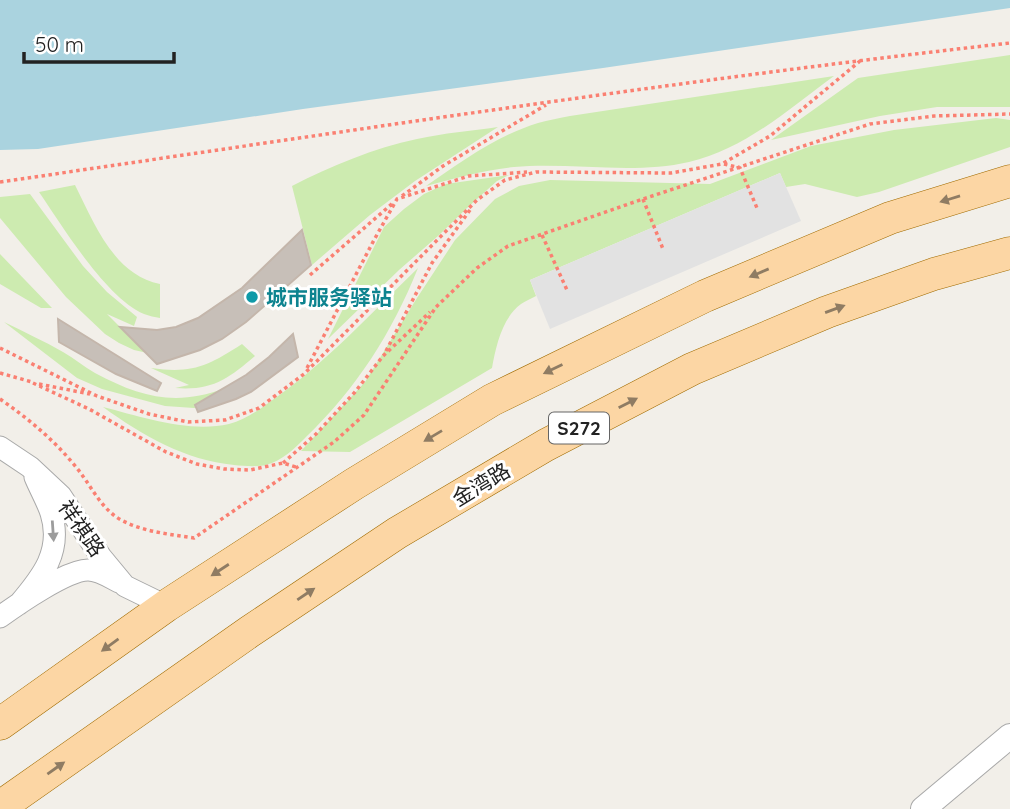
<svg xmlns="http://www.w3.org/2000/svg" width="1010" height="809" font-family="Quicksand,'Noto Sans SC',sans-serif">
  <rect width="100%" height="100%" fill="#f2efe9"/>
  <!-- grass -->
  <path fill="#cdebb0" d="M1010,55V107H937L880,116L771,140L858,78Z
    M834,76C789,109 745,149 689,162C633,175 571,162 514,167C484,170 455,178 426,186C461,162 496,136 538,123C548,120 560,118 570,116Z
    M996,118L1010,120V147L879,192L857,197L805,184L786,187L780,173L530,280L536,296C531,299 525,301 521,304C502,318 496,346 492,368L350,452L301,451L365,382L417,298L455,240L495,199L519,186L550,180L710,184L811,146L894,130Z
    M498,127L415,181L370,215L312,265L292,186C331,166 374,148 417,139C444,133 471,131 498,127Z
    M509,175L497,181L467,208L438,236L399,270L328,339L384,227L404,209L424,194L446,184Z
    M75,185C94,223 114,275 160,284V318C155,317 149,316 144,314C106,298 63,227 39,192Z
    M30,194L83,266L107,292L137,317L134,326L107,314L133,340L161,356L134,350L119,343L105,334L66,297L0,218V197Z
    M0,254L52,308H41L0,284Z
    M418,268C392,333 356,389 306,437C295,448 282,461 266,465C257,467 244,466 234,465C185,460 143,436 103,407C142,417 189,433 229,424C245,420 259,410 271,401C325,364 370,314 418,268Z
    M4,322C24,332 44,341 63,352C74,358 84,367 95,373C140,397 176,407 225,388L205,407L194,408L165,406L102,389L77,378Z
    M242,344L255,356C228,379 212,391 175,388L189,385L151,368C192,374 208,366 242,344Z"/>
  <!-- parking -->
  <path fill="#e2e2e2" d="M780,173L801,221L550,329L530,280Z"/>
  <!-- water -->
  <path fill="#aad3df" d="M0,0H1010V8L603,68L303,109L38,149L0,150Z"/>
  <!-- building -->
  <path fill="#c7bfb8" stroke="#c4b6ab" stroke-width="2" d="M302,230L311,265L246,322L222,339L200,350L157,364L120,327L157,330L176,327L198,318L242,288Z
    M58,319L161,383L157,391L116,374L59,342Z
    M293,334L298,357L251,392L236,399L198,412L195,405L246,375L269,357Z"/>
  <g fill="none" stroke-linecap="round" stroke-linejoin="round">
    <defs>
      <path id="minor" d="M0,447L30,467L61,496L101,557L125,586L166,606
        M19,604C42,577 63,551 51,513C47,501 40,489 35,477
        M0,617C18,604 67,570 88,570C99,570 109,577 119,582"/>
      <path id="tertiary" d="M923,809L1010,736"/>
      <path id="primary" d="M0,724L166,606L354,484L492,400L705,296L890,218L1010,181
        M0,807L249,632L397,533L546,445L692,369L827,312L934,274L1010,253"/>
    </defs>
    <!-- minor casing -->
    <use href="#minor" stroke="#a9a9a9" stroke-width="23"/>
    <!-- tertiary casing -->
    <use href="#tertiary" stroke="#a9a9a9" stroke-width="26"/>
    <!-- primary casing -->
    <use href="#primary" stroke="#a06b00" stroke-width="33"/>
    <!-- path -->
    <path stroke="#fa8072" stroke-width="3.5" stroke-dasharray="3.5 3.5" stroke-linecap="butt" d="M724,164L740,168L757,208
      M0,182C336,133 672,81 1010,43
      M402,196L443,166L546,105
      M643,199L663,249
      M542,235L567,290
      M310,275L393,203
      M0,348L97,396L149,414L188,422L225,420L259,408L304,374L477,200L505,180L536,172L671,173L722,164L770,136L860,61
      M386,351L432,263L470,210
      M307,368L374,240L397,199L469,176L527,172
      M0,373L32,382
      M33,383L89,409L166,452L197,464L224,469L250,470L283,463L296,467
      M39,384L90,394
      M0,399C29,419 54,440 76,467C91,485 100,508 121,520C144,532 169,534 194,538L334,442L364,415L436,307L477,268L508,246L643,199L870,124L934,116L1010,114
      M283,463L316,434L355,392L383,356L430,312"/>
    <!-- minor -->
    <use href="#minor" stroke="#fff" stroke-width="21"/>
    <!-- tertiary -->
    <use href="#tertiary" stroke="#fff" stroke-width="24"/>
    <!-- primary -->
    <use href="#primary" stroke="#fcd6a4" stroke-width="32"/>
  </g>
  <!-- one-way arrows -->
  <defs><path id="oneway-solid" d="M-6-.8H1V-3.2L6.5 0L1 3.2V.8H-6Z" transform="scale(1.75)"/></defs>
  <g fill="#8f7c63">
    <use href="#oneway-solid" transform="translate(950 199) rotate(163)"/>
    <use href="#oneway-solid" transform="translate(759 273) rotate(157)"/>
    <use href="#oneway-solid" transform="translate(835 309) rotate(-20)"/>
    <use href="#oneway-solid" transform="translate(553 369) rotate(154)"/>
    <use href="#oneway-solid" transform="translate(628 403) rotate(-27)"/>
    <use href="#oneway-solid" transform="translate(433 436) rotate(149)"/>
    <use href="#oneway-solid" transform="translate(220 570) rotate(147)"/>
    <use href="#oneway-solid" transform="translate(306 594) rotate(-34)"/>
    <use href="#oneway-solid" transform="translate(110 645) rotate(144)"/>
    <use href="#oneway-solid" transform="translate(56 768) rotate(-35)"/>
  </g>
  <use fill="#9c9c9c" href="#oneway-solid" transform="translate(53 531) rotate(86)"/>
  <!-- markers -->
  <circle fill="#0f9aa8" stroke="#fff" stroke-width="2.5" cx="252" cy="297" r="7"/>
  <g text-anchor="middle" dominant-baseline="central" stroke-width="6" stroke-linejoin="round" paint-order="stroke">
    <!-- shield labels -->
    <rect fill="#fff" stroke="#646464" stroke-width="2" x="549" y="412.5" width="60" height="31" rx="5"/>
    <g font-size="19" font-weight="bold" fill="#222">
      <text x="579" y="428">S272</text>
    </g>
    <!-- culture labels -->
    <g font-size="21" font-weight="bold" fill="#0d838f" stroke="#fff" text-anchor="start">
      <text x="266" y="297">城市服务驿站</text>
    </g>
    <!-- street labels -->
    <g font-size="21" fill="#222" stroke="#fff">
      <text transform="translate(481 484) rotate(-31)">金湾路</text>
      <text transform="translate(82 528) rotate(55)">祥祺路</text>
    </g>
  </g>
  <!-- scale -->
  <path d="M24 52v10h150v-10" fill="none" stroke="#222222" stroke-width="3.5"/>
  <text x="35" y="52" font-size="21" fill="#222222" stroke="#ffffff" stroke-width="5" paint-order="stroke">50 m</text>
</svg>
